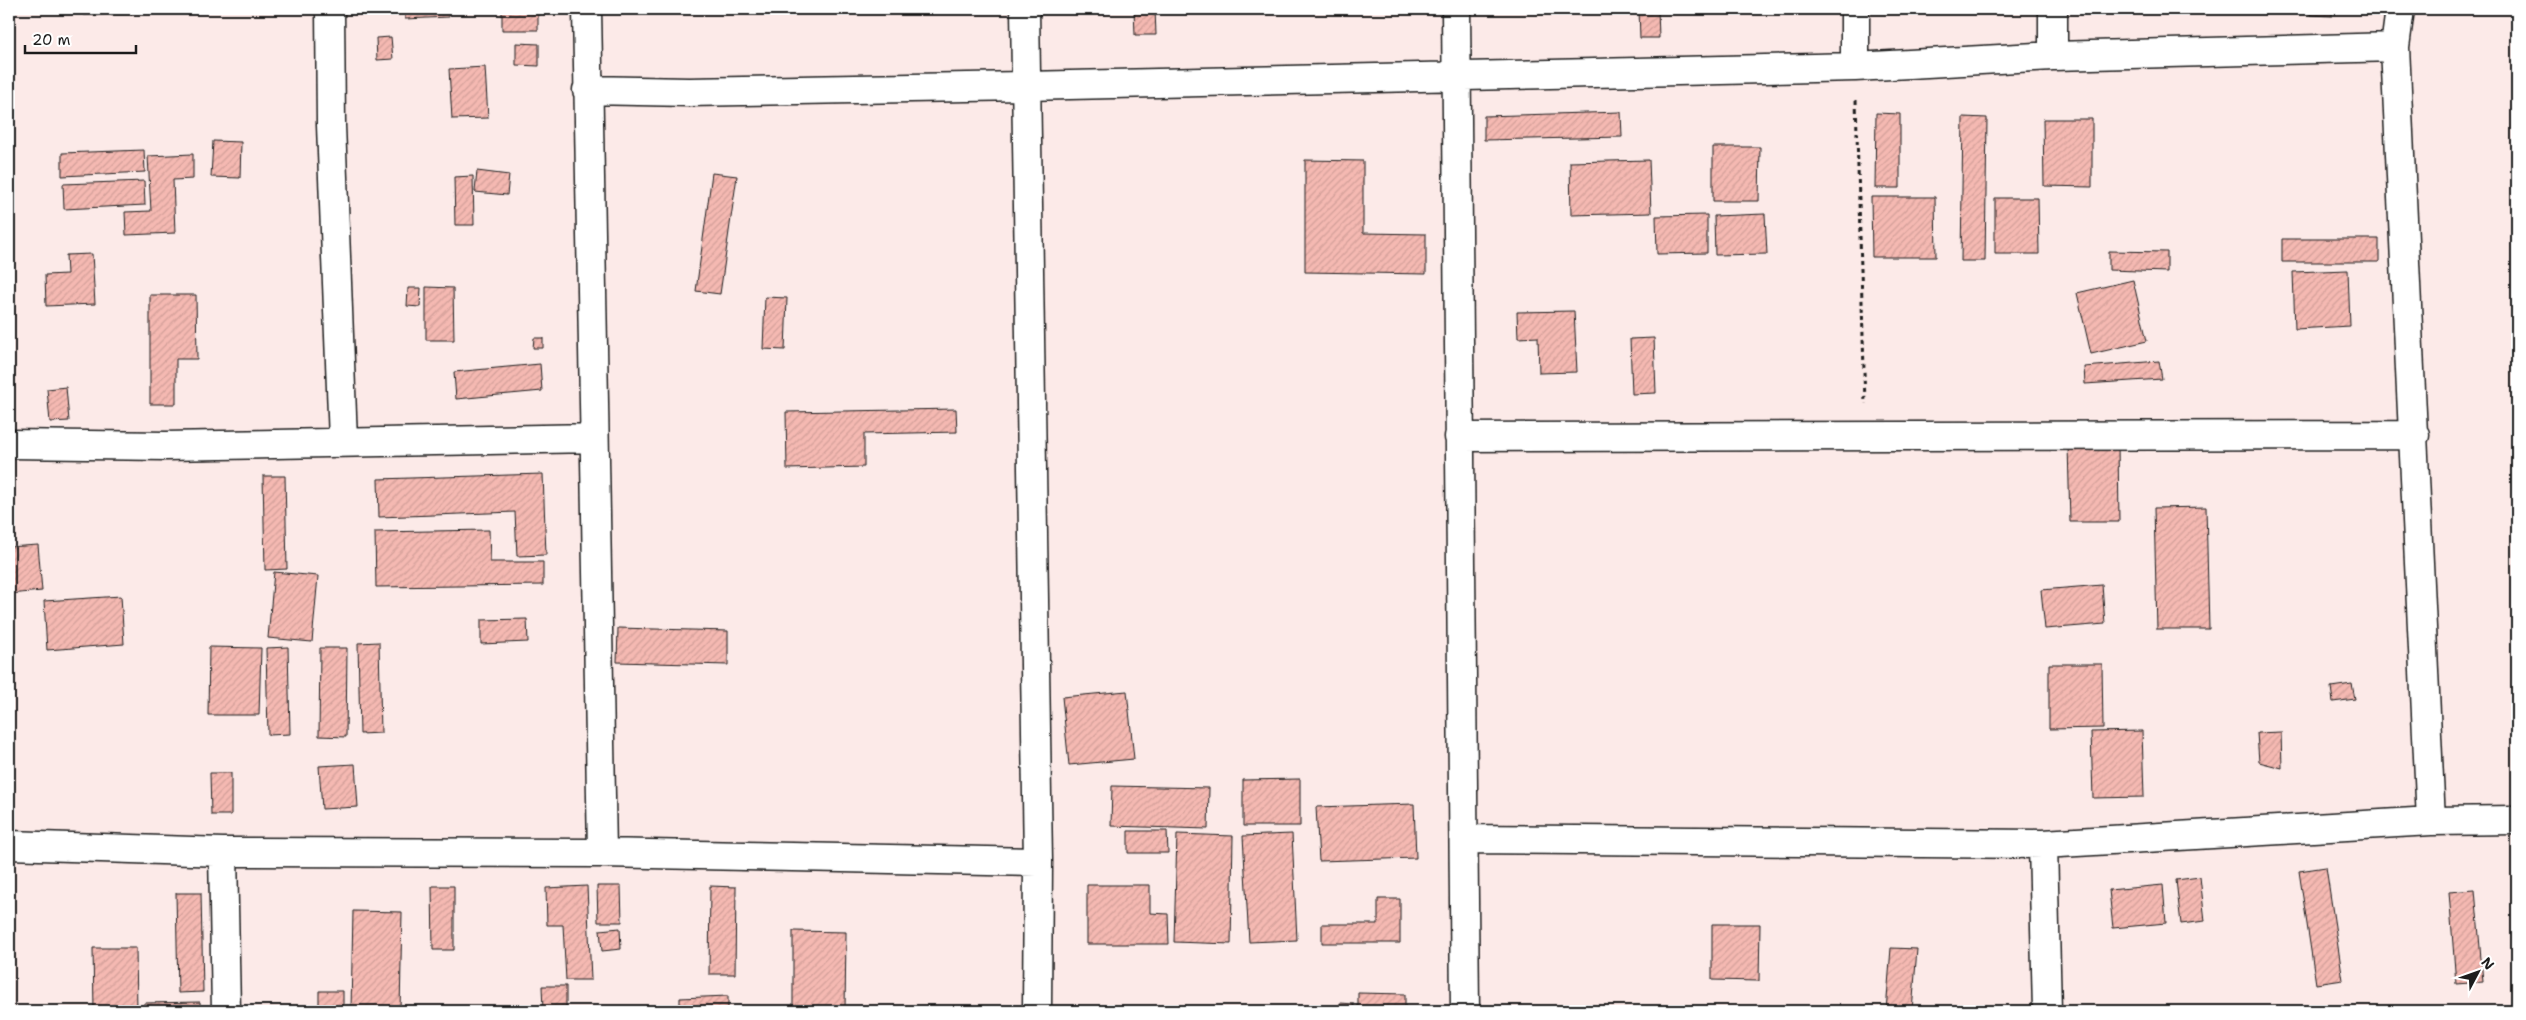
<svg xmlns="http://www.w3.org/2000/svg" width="2526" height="1020" font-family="'Shantell Sans',sans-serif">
  <defs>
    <pattern id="building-hatch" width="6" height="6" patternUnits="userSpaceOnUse" patternTransform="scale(1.25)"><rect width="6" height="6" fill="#f5b9b2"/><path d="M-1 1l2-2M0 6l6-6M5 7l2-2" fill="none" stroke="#d19e98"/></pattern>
  </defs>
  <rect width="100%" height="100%" fill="#fceae8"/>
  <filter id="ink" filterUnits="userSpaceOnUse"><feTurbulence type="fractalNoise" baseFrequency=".02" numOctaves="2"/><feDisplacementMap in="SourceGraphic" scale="10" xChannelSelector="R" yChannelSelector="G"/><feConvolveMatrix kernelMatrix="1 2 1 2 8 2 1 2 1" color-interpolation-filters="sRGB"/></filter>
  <g filter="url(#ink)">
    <!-- building -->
    <path fill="url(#building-hatch)" stroke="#1c1c1c" d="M84,9H132V14L84,15Z
      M405,9H449V17L405,19Z
      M1134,9H1155L1156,35H1135Z
      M1639,9H1658L1659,38H1640Z
      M2310,9H2332V16L2310,15Z
      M502,11H538V30H502Z
      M391,37L393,59L377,60L376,38Z
      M516,43L539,44V66L516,65Z
      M485,67L488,118L452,119L449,69Z
      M1621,112L1622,137L1484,140V116Z
      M1876,113L1900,114V188H1875Z
      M1963,117L1987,118L1985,261H1961Z
      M2043,119H2092V187L2044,186Z
      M213,141L241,142L240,178L211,177Z
      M1713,147H1760L1759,201H1713Z
      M144,150L145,172L62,176V153Z
      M193,154V179L173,180L175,233L126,235L125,212L151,211L148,156Z
      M1305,160L1363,161V233L1426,234V274L1305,272Z
      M1649,160L1651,213L1571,215L1570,162Z
      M477,171L509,175L507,195L475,192Z
      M712,173L737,176L720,294L696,291Z
      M473,176L474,225H455L454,177Z
      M144,181L145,205L64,209L63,184Z
      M1871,197H1935L1936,257H1872Z
      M1995,198H2038L2039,254H1995Z
      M1765,214L1767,254L1715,255L1714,216Z
      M1707,215V253L1657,254L1656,216Z
      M2282,239H2379V262H2282Z
      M2109,251L2167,252V272L2109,270Z
      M92,254L95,304L46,306L45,275L67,274L66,255Z
      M2348,270L2350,326L2295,329L2293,272Z
      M2133,280L2147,341L2091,354L2077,293Z
      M426,287L453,288L454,340H426Z
      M408,288H421L420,307L407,306Z
      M150,295H196L197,359H176V404H150Z
      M765,297L787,298L785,350L763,349Z
      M1574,311L1577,372L1539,373L1538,337L1518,338L1517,312Z
      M534,338H543V348H533Z
      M1654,338L1656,393L1632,394L1630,339Z
      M2159,361L2162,379L2085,384L2084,367Z
      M540,364L542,391L456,399L454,372Z
      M66,387L69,421L50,422L47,389Z
      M956,409L957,432L864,434V467L787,469L786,412Z
      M2118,443L2119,522H2070L2068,445Z
      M543,474L546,555L517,556L515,512L379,517L378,479Z
      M263,476H285L287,569L265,570Z
      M2206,507L2209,629H2157L2154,508Z
      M489,530L490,562H543V585L376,587L375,532Z
      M38,545L42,591L9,594V547Z
      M274,572L318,576L312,642L268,638Z
      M2102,585L2105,624L2045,629L2041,590Z
      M121,596L124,644L47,650L44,601Z
      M527,619L528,642L481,644V620Z
      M618,628L728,631V665L617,662Z
      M379,642L381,733L360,734L358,643Z
      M209,647L261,648L259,715H208Z
      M288,647L290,734L268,735L266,648Z
      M320,648H347L346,737L319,736Z
      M2049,664H2102L2103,728L2049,729Z
      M2352,684L2355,699L2333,702L2331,687Z
      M1127,691L1134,759L1069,765L1062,697Z
      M2142,731L2144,797L2093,798L2091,732Z
      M2281,732L2282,768L2259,762L2257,733Z
      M355,764L358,807L322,809L319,766Z
      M210,773H231V815H211Z
      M1300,779V826H1243V780Z
      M1112,786L1209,788L1208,829L1111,826Z
      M1414,804L1416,858L1319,861L1316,807Z
      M1128,831H1167L1168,853H1128Z
      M1177,834L1233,836L1231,944L1174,942Z
      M1292,834L1297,940L1249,942L1243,836Z
      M2326,867L2343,980L2316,984L2299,871Z
      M2200,877L2205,921L2181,924L2176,880Z
      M1087,885H1150V913L1168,914L1169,944H1087Z
      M2163,885L2166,923L2113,928L2109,890Z
      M432,886H454V950H433Z
      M587,886L591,980H566L563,925H547L546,888Z
      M597,886H621L622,922H598Z
      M710,886L736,887L735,974H709Z
      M2475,890L2483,982L2456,984L2449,892Z
      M176,893H201L203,992L178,993Z
      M1378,899H1400V943H1322V924H1378Z
      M353,911L402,912L400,1011L351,1010Z
      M1712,924H1760L1759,981L1712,980Z
      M620,928L621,949L602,951L600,930Z
      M793,931L846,932L845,1011H793Z
      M93,948H136L137,1011H94Z
      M1891,948L1917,949L1912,1011H1886Z
      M542,986H566V1011H543Z
      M319,991H343V1011H319Z
      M1358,993L1405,994V1011H1358Z
      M728,996V1011H680V998Z
      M200,1002V1011H144V1003Z
      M1340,1003L1354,1004L1353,1011L1340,1010Z"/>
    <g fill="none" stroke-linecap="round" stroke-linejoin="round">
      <defs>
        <path id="minor" d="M330,9L331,125L343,441
          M587,9L602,853
          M1025,9L1038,862L1037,1011
          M1456,9L1465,1011
          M1855,9V67
          M2053,9V56
          M2400,9L2395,47L2431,821
          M587,90L689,92L1026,86L1855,67L2053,56L2395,47
          M1459,437L2415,435
          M9,444L166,446L594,438
          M1464,839L2043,844L2431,821L2517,820
          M2043,844L2047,1011
          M9,845L223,852L602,853L1038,862
          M223,852L226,1011"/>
      </defs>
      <!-- minor casing -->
      <use href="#minor" stroke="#1c1c1c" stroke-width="31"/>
      <!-- path -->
      <path stroke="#1c1c1c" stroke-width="3" stroke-dasharray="4 4" stroke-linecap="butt" d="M1856,100L1865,404"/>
      <!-- minor -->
      <use href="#minor" stroke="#fff" stroke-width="28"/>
    </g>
  </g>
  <!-- margin -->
  <rect width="2526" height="1020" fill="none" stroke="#fff" stroke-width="30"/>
  <rect x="15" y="15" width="2496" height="990" fill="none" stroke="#1c1c1c" stroke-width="2" filter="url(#ink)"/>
  <!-- north arrow -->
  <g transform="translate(2478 972) rotate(49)" stroke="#ffffff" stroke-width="4" paint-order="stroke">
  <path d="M0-4L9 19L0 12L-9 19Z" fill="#1c1c1c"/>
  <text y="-8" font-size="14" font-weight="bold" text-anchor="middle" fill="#1c1c1c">N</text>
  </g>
  <!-- scale -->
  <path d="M25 45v8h111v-8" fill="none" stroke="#1c1c1c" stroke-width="2.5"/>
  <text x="32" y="45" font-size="15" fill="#1c1c1c" stroke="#ffffff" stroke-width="4" paint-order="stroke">20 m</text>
</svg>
